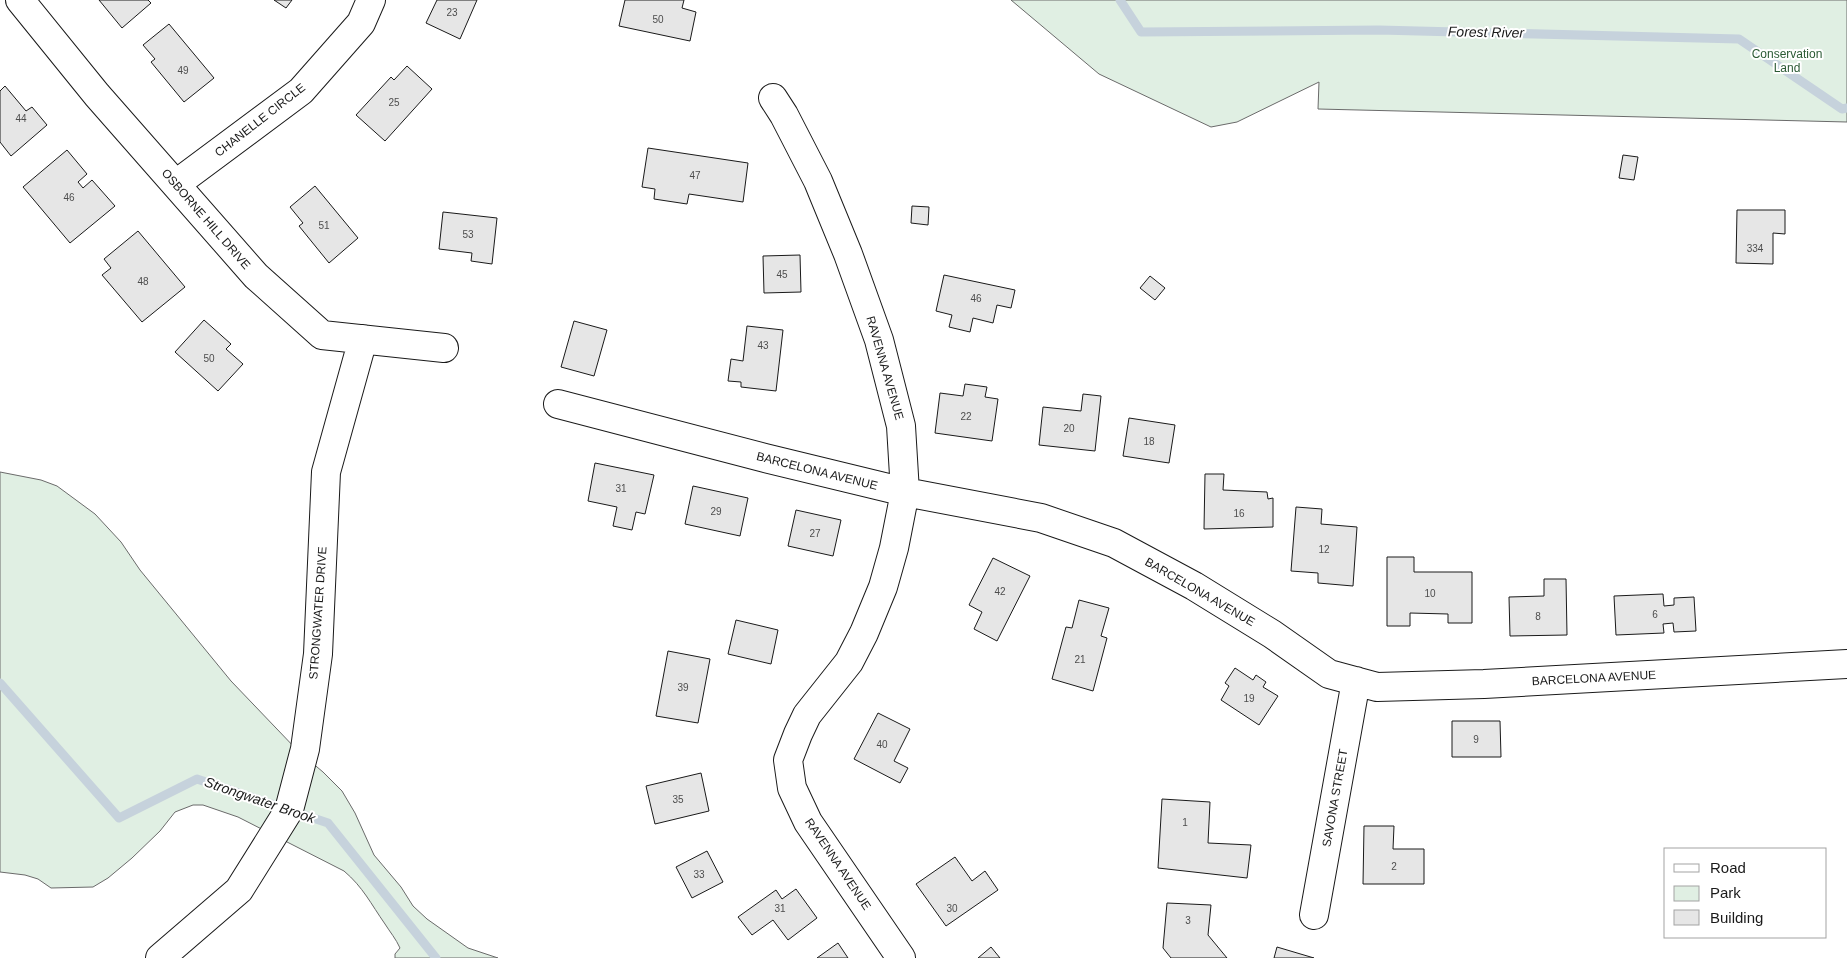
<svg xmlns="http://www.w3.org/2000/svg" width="1847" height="958" font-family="Helvetica,sans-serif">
  <rect width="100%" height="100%" fill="#fff"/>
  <!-- green -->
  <path fill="#e0efe3" stroke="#6a6a6a" d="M1011,0H1847V122L1318,109L1319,82L1237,122L1211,127L1099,74Z
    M0,472L41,480L57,486L95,514L121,542L140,570L231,681L298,751L323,772L342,791L355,813L374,855L401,887L413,906L427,919L468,948L498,958H395V954L400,948C396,939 390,932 385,924C371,904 363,887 344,871L238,817L203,805H193L175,812L160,831L132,858L108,878L93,887L51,888L38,879L25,875L0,872Z"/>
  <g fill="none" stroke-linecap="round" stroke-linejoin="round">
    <!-- stream -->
    <path stroke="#c6d2dc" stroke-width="9" d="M1120,0L1141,32L1379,30L1739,39L1842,109L1847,108
      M0,683L119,818L197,779L328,823L436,958"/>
  </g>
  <!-- building -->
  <path fill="#e6e6e6" stroke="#1a1a1a" d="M99,0H148L151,3L122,28Z
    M274,0H292L286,8Z
    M437,0H477L460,39L426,23Z
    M625,0H684L682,8L696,12L690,41L619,26Z
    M169,24L214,78L184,102L151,62L155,59L143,45Z
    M407,66L432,89L385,141L356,115L391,77L394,80Z
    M5,86L26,111L32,107L47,125L11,156L0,142V91Z
    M648,148L748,163L743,202L689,194L687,204L654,199L655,189L642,187Z
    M67,150L87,174L78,182L83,188L92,180L115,206L70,243L23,187Z
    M1623,155L1638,157L1634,180L1619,178Z
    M315,186L358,238L329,263L299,226L303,223L290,207Z
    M912,206L929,207L928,225L911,223Z
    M1737,210H1785V234L1773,233V264L1736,263Z
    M443,212L497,218L492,264L471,261L472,253L439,249Z
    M138,231L185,287L142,322L102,275L111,268L104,259Z
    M800,255L801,292L764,293L763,256Z
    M944,275L1015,290L1011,308L997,305L993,323L973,318L970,332L949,327L952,315L936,311Z
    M1150,276L1165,288L1155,300L1140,288Z
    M204,320L231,344L226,349L243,364L218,391L175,352Z
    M574,321L607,330L594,376L561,367Z
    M747,326L783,330L776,391L741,387V382L728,381L731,359L743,361Z
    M965,384L987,387L985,397L998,399L992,441L935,433L940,393L963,396Z
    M1083,394L1101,396L1095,451L1039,445L1043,407L1081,411Z
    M1129,418L1175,425L1169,463L1123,456Z
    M595,463L654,475L645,514L636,512L632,530L613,526L617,507L588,501Z
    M1205,474H1224L1223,490L1267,492L1268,499L1273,498V527L1204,529Z
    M693,486L748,498L740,536L685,524Z
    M1296,507L1322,509L1321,524L1357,527L1353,586L1318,583V573L1291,571Z
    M796,510L841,520L833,556L788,546Z
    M1387,557H1414V572H1472V623H1448V614L1410,613V626H1387Z
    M993,558L1030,576L997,641L974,629L982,612L969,605Z
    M1544,579H1566L1567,635L1510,636L1509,597L1544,596Z
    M1663,594L1664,606L1674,605V598L1694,597L1696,631L1674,632L1673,623L1663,624L1664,633L1616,635L1614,596Z
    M1079,600L1109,608L1101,636L1107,638L1093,691L1052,679L1066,627L1072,628Z
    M736,620L778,630L771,664L728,654Z
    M668,651L710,659L698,723L656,716Z
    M1235,668L1253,680L1256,675L1266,682L1263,687L1278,696L1259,725L1221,700L1229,686L1225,683Z
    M878,713L910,729L894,761L908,768L900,783L854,759Z
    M1452,721H1500L1501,757H1452Z
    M701,773L709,811L655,824L646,786Z
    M1162,799L1210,802L1208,843L1251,845L1247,878L1158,868Z
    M1364,826H1394L1393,849H1424V884H1363Z
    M707,851L723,882L692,898L676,867Z
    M955,857L972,881L985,871L998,890L946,926L916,884Z
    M796,889L817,918L788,940L773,920L752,935L738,917L776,890L782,899Z
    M1167,903L1211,905L1208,935L1227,958H1171L1163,948Z
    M838,943L848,958H817Z
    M991,947L1000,958H978Z
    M1277,947L1314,958H1274Z"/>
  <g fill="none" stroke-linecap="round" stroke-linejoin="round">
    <defs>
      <path id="minor" d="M20,0L97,95L256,276L322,335L444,348
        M773,98L784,115L818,181L848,254L879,340L901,426L905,492L894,548L883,587L864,633L849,662L807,715L798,734L788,760L792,788L808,822L901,958
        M176,184L301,91L361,23L371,0
        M558,404L765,458L905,492L1041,518L1114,543L1194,586L1272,634L1329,674L1377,687L1484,684L1847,664
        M1314,915L1356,681
        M160,958L239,890L289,810L305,749L318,654L326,472L363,339"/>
    </defs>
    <!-- minor casing -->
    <use href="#minor" stroke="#1a1a1a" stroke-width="30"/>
    <!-- minor -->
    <use href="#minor" stroke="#fff" stroke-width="28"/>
  </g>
  <g text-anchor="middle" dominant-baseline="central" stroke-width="4" stroke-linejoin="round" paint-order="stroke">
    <!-- number labels -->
    <g font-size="10" fill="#4d4d4d">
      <text x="452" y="12">23</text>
      <text x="658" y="19">50</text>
      <text x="183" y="70">49</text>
      <text x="394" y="102">25</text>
      <text x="21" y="118">44</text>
      <text x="695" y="175">47</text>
      <text x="69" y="197">46</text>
      <text x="324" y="225">51</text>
      <text x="468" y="234">53</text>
      <text x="1755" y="248">334</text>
      <text x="782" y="274">45</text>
      <text x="143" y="281">48</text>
      <text x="976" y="298">46</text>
      <text x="763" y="345">43</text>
      <text x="209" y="358">50</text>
      <text x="966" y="416">22</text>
      <text x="1069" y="428">20</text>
      <text x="1149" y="441">18</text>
      <text x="621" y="488">31</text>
      <text x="716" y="511">29</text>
      <text x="1239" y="513">16</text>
      <text x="815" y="533">27</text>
      <text x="1324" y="549">12</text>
      <text x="1000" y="591">42</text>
      <text x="1430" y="593">10</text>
      <text x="1655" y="614">6</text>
      <text x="1538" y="616">8</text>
      <text x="1080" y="659">21</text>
      <text x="683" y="687">39</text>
      <text x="1249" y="698">19</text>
      <text x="1476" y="739">9</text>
      <text x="882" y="744">40</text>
      <text x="678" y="799">35</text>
      <text x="1185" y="822">1</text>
      <text x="1394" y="866">2</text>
      <text x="699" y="874">33</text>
      <text x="780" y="908">31</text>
      <text x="952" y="908">30</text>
      <text x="1188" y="920">3</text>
    </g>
    <!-- park labels -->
    <g font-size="12" fill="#2b5a34" stroke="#fff">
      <text x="1787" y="54">Conservation<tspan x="1787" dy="14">Land</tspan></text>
    </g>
    <!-- street labels -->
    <g font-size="12" fill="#1a1a1a" stroke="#fff">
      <text transform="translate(260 120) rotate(-38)">CHANELLE CIRCLE</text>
      <text transform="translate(206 219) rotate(49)">OSBORNE HILL DRIVE</text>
      <text transform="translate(885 368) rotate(74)">RAVENNA AVENUE</text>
      <text transform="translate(817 471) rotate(14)">BARCELONA AVENUE</text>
      <text transform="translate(1200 592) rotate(30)">BARCELONA AVENUE</text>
      <text transform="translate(318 613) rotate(-86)">STRONGWATER DRIVE</text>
      <text transform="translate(1594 678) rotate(-3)">BARCELONA AVENUE</text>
      <text transform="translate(1335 798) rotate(-80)">SAVONA STREET</text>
      <text transform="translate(838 864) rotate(56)">RAVENNA AVENUE</text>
    </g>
    <!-- water labels -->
    <g font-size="14" font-style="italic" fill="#1a1a1a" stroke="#fff">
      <text transform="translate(1486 32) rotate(1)">Forest River</text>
      <text transform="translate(260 800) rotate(19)">Strongwater Brook</text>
    </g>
  </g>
  <!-- legend -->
  <rect x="1664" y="848" width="162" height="90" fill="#ffffff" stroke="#a3a3a3"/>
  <rect x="1674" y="864" width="25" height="8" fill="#ffffff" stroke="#a3a3a3"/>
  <text x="1710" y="873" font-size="15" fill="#1a1a1a">Road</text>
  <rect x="1674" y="886" width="25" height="15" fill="#e0efe3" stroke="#a3a3a3"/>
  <text x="1710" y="898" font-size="15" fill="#1a1a1a">Park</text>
  <rect x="1674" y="910" width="25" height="15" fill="#e6e6e6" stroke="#a3a3a3"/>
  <text x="1710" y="923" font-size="15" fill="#1a1a1a">Building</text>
</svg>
